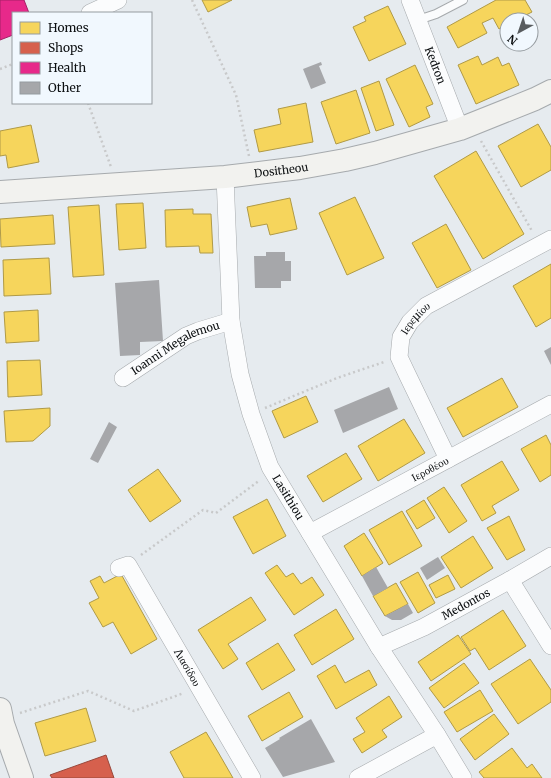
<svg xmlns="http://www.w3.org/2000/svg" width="551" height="778" font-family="Merriweather,serif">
  <rect width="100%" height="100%" fill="#e6ebef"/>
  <!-- homes -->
  <path fill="#f6d55c" stroke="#b09a46" d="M202,0H232L208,12Z
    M496,0H525L532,12L516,20H507V25L499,29L493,18L482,23L487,33L458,48L447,27Z
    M388,6L406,44L369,61L353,27L366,21L364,17Z
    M478,56L482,65L498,57L502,66L509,63L519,85L476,104L458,65Z
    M415,65L433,104L426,107L430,117L409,127L386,79Z
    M379,81L394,125L376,131L361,88Z
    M356,90L370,133L336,144L321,102Z
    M306,103L313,142L259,152L254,130L281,124L278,109Z
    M538,124L551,147V170L521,187L498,146Z
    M31,125L39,162L8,168L6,155L0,156V131Z
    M476,151L524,234L483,259L434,176Z
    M355,197L384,258L347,275L319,213Z
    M290,198L297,229L270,235L267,224L251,227L247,207Z
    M143,203L146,248L119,250L116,204Z
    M99,205L104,275L73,277L68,207Z
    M193,209V214H211L213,253H200L199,246L166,247L165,210Z
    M53,215L55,244L1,247L0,219Z
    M446,224L471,270L437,288L412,243Z
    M49,258L51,294L4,296L3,260Z
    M551,264V318L536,327L513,286Z
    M38,310L39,341L6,343L4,312Z
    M40,360L42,395L8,397L7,361Z
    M502,378L518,407L463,437L447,408Z
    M306,396L318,422L284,438L272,411Z
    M50,408V426L33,441L6,442L4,411Z
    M404,419L425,453L378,481L358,446Z
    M546,435L551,445V475L540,482L521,449Z
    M346,453L362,479L323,502L307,476Z
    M502,461L519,490L492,506L496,513L482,521L461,485Z
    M158,469L181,501L150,522L128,490Z
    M444,487L467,521L449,533L427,498Z
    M267,499L286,536L253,554L233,517Z
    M424,500L435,518L417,529L406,511Z
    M402,511L422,546L389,565L369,530Z
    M509,516L525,550L507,560L487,528Z
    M364,533L383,563L362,576L344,546Z
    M473,536L493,568L461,588L441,557Z
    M277,565L286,577L293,573L301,584L312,577L324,595L294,615L265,573Z
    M418,572L435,603L418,613L400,582Z
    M121,574L157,639L131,654L113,622L103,627L89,603L99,598L90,581L100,576L104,583Z
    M448,575L455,589L436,598L429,585Z
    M396,583L408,604L385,616L373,596Z
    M251,597L266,620L228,644L238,659L223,669L198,630Z
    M336,609L354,639L312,665L294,635Z
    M503,610L526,646L489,670L475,648L470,651L461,637Z
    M458,635L471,654L431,681L418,662Z
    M278,643L295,670L262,690L246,663Z
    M530,659L551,690V702L518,724L491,684Z
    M464,663L479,683L444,708L429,688Z
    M335,665L345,683L369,670L377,685L336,709L317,676Z
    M480,690L493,711L457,732L444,712Z
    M289,692L303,717L262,741L248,716Z
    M389,696L402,717L382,730L387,737L362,753L353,739L365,732L356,718Z
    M86,708L96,741L45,756L35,723Z
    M494,714L509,734L475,760L460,739Z
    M206,732L218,752L233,778H184L170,752Z
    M512,748L527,768L532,764L542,778H484L479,772Z"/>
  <!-- shops -->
  <path fill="#d6604d" stroke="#99483b" d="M106,755L114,778H52L50,775Z"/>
  <!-- health -->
  <path fill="#e7298a" stroke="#a52166" d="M0,0H24L29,13H13V35L0,40Z"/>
  <!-- building -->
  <path fill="#a6a7aa" d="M321,62L322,65L319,66L326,83L311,89L303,69Z
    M266,252H285V261H291V281H281V288H255L254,256H266Z
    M159,280L163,341L140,342V355L120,356L115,283Z
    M551,347V365L544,351Z
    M389,387L398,409L343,433L334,410Z
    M109,422L117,427L98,463L90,459Z
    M438,557L445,568L427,580L420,568Z
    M376,567L388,588L373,596L362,576Z
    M408,604L413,613L401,620H392L385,616Z
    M311,719L335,762L283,777L265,748L280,739L279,738Z"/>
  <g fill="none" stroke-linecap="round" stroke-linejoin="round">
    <defs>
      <path id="lane" d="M418,20L436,14L463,0"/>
      <g id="street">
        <path id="s1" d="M410,0L460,129"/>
        <path d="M90,13L118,0"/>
        <path id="s2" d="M225,177L231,321L240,374L251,414L270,467L379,647L437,735L463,778"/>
        <path id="s3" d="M123,378L186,336L198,331L231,321"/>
        <path id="s4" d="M448,459L407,374L399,357L401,337L410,322L426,306L551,239"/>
        <path id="s5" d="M310,533L551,404"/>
        <path id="s6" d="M119,568L128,565L252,778"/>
        <path d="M510,580L551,646"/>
        <path id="s7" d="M379,647L424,627L510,580L551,556"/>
        <path d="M358,778L437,735"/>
      </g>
      <g id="secondary">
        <path id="s8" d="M0,192L225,177L300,168L345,160L375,153L460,129L535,99L551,91"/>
        <path d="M0,709L3,724L22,778"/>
      </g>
    </defs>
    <!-- lane casing -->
    <use href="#lane" stroke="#a6aaad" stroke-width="10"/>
    <!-- street casing -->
    <use href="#street" stroke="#a6aaad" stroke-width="18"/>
    <!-- secondary casing -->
    <use href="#secondary" stroke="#a6aaad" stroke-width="24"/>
    <!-- path -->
    <path stroke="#c8c9ca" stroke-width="2.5" stroke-dasharray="2 3" stroke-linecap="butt" d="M192,0L236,95L249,156
      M0,69L13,64
      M88,103L111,167
      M481,141L532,231
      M265,408L337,378L384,362
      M141,555L203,510L216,513L260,480
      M20,713L88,691L134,711L184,693"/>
    <!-- lane -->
    <use href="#lane" stroke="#fbfcfd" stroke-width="8"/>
    <!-- street -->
    <use href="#street" stroke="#fbfcfd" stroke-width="17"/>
    <!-- secondary -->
    <use href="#secondary" stroke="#f2f2ef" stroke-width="22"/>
  </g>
  <g text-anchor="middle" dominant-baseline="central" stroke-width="4" stroke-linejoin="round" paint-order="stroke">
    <!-- street labels -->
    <g font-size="11" fill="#0c0f11" stroke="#f1f8fe">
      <text stroke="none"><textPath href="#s1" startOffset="70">Kedron</textPath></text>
      <text stroke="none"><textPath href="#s8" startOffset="282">Dositheou</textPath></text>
      <text stroke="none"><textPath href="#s4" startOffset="157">Ιερεμίου</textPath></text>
      <text stroke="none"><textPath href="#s3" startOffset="61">Ioanni Megalemou</textPath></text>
      <text stroke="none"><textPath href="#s5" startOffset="136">Ιεροθέου</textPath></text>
      <text stroke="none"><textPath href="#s2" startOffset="331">Lasithiou</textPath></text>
      <text stroke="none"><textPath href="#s7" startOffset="97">Medontos</textPath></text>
      <text stroke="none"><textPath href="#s6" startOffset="128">Λιασίδου</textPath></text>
    </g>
  </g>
  <!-- legend -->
  <rect x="12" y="12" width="140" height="92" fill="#f1f8fe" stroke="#959b9f"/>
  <rect x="20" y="22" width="20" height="12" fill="#f6d55c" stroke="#959b9f"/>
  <text x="48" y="32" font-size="12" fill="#0c0f11">Homes</text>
  <rect x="20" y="42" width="20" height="12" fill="#d6604d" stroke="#959b9f"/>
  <text x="48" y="52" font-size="12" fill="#0c0f11">Shops</text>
  <rect x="20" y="62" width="20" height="12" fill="#e7298a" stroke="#959b9f"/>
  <text x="48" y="72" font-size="12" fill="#0c0f11">Health</text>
  <rect x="20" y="82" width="20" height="12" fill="#a6a7aa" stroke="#959b9f"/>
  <text x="48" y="92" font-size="12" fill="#0c0f11">Other</text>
  <!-- north arrow -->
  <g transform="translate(519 32) rotate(220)"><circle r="19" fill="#f1f8fe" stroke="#959b9f"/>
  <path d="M0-3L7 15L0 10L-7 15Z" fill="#585c5f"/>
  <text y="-6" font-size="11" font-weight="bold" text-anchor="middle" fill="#0c0f11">N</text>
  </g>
</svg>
